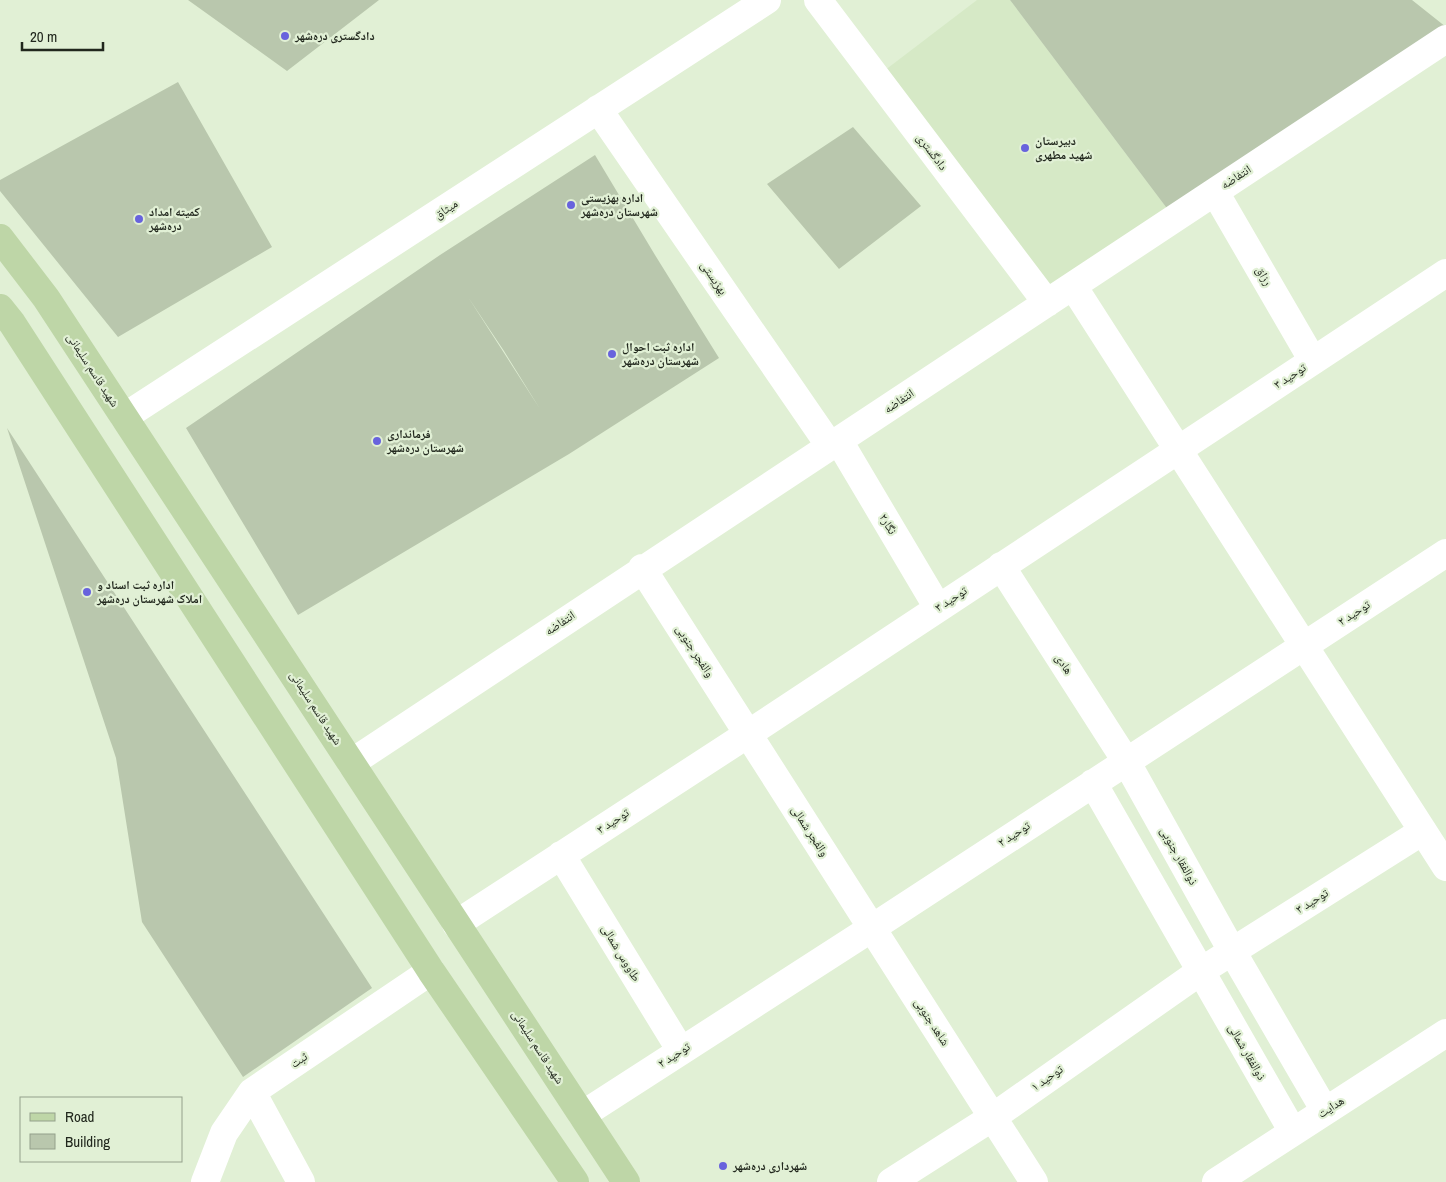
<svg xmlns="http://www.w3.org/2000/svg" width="1446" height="1182" font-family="'Archivo Narrow','Noto Naskh Arabic',sans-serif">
  <rect width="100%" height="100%" fill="#e1f0d5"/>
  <!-- built -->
  <path fill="#d6e9c6" d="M977,0H1010L1175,219L1047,303L876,77Z"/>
  <!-- building -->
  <path fill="#b9c7ad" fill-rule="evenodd" d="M188,0H379L287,71Z
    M1010,0H1412L1446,27L1175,219Z
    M178,82L272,247L118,337L0,191V180Z
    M853,127L921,206L839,269L767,184Z
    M595,155L655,255L719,358L569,454L298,615L186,428L440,255ZM468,297L504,351L540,409Z
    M7,428L372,988L243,1077L142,922L116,758Z"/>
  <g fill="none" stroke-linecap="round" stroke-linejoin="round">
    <!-- minor -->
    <path stroke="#fff" stroke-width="28" d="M818,0L1047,303
      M598,109L830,446
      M1215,192L1313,361
      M1073,286L1446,867
      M124,417L767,0
      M839,441L938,608
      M1001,566L1126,761L1232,951L1325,1111
      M642,568L1034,1182
      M351,763C715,520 1081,280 1446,39
      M1093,783L1293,1132
      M561,855L681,1051
      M456,924L748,734L1446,273
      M252,1092L301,1182
      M582,1115L872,928L1446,553
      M205,1182L224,1133L252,1092L431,971
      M891,1182L993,1117L1201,971L1423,831
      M1216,1182L1446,1033"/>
    <!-- major -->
    <path stroke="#bed6a7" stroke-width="28" d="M0,238L46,298L626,1182
      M0,308L12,323L431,971L575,1182"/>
  </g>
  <!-- markers -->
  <g fill="#6863dd" stroke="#e1f0d5" stroke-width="2">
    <circle cx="285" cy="36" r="5"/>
    <circle cx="1025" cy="148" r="5"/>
    <circle cx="571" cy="205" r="5"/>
    <circle cx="139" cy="219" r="5"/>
    <circle cx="612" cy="354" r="5"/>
    <circle cx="377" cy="441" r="5"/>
    <circle cx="87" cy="592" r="5"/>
    <circle cx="723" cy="1166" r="5"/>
  </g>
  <g text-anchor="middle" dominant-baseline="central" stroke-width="4.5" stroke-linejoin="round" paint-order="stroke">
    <!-- poi labels -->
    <g font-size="12" font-weight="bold" fill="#21271d" stroke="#e1f0d5" text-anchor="start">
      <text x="295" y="36">دادگستری دره‌شهر</text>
      <text x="1035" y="141">دبیرستان<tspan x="1035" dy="14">شهید مطهری</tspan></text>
      <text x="581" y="198">اداره بهزیستی<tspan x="581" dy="14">شهرستان دره‌شهر</tspan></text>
      <text x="149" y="212">کمیته امداد<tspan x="149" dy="14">دره‌شهر</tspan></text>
      <text x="622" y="347">اداره ثبت احوال<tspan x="622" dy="14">شهرستان دره‌شهر</tspan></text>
      <text x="387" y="434">فرمانداری<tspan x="387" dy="14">شهرستان دره‌شهر</tspan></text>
      <text x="97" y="585">اداره ثبت اسناد و<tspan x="97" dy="14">املاک شهرستان دره‌شهر</tspan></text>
      <text x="733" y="1166">شهرداری دره‌شهر</text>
    </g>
    <!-- street labels -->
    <g font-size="12" fill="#21271d" stroke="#e1f0d5">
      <text transform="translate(932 152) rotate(53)">دادگستری</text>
      <text transform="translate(1236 177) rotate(-33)">انتفاضه</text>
      <text transform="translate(446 209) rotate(-33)">میثاق</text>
      <text transform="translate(1264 276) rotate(60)">رزاق</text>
      <text transform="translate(714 278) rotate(56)">بهزیستی</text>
      <text transform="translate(93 370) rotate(57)">شهید قاسم سلیمانی</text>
      <text transform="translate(1290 376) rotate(-33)">توحید ۳</text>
      <text transform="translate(899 401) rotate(-34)">انتفاضه</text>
      <text transform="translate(888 524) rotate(59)">نگار۲</text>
      <text transform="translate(951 599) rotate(-33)">توحید ۳</text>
      <text transform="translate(1354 613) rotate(-33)">توحید ۲</text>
      <text transform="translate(560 623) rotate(-34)">انتفاضه</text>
      <text transform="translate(695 651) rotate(57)">والفجر جنوبی</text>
      <text transform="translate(1064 664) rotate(57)">هادی</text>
      <text transform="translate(316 708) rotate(57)">شهید قاسم سلیمانی</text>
      <text transform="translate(613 821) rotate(-33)">توحید ۳</text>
      <text transform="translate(810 831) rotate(57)">والفجر شمالی</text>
      <text transform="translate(1014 834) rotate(-33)">توحید ۲</text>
      <text transform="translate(1179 856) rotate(61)">ذوالفقار جنوبی</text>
      <text transform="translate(1312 901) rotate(-32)">توحید ۳</text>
      <text transform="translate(621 953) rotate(59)">طاووس شمالی</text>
      <text transform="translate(932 1022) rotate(57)">شاهد جنوبی</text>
      <text transform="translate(538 1047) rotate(57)">شهید قاسم سلیمانی</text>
      <text transform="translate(1247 1052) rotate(60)">ذوالفقار شمالی</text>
      <text transform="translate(674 1055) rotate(-33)">توحید ۲</text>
      <text transform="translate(299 1060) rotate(-34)">ثبت</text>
      <text transform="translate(1047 1078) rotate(-35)">توحید ۱</text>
      <text transform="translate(1331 1107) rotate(-33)">هدایت</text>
    </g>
  </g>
  <!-- legend -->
  <rect x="20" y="1097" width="162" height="65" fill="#e1f0d5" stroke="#94a08b"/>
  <rect x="30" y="1113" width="25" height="8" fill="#bed6a7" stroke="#94a08b"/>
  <text x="65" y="1122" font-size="15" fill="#21271d">Road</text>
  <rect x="30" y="1134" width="25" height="15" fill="#b9c7ad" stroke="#94a08b"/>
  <text x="65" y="1147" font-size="15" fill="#21271d">Building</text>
  <!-- scale -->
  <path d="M22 42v8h81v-8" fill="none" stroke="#21271d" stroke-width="2.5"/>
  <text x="30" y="42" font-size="15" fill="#21271d" stroke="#e1f0d5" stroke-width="4" paint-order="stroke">20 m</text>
</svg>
